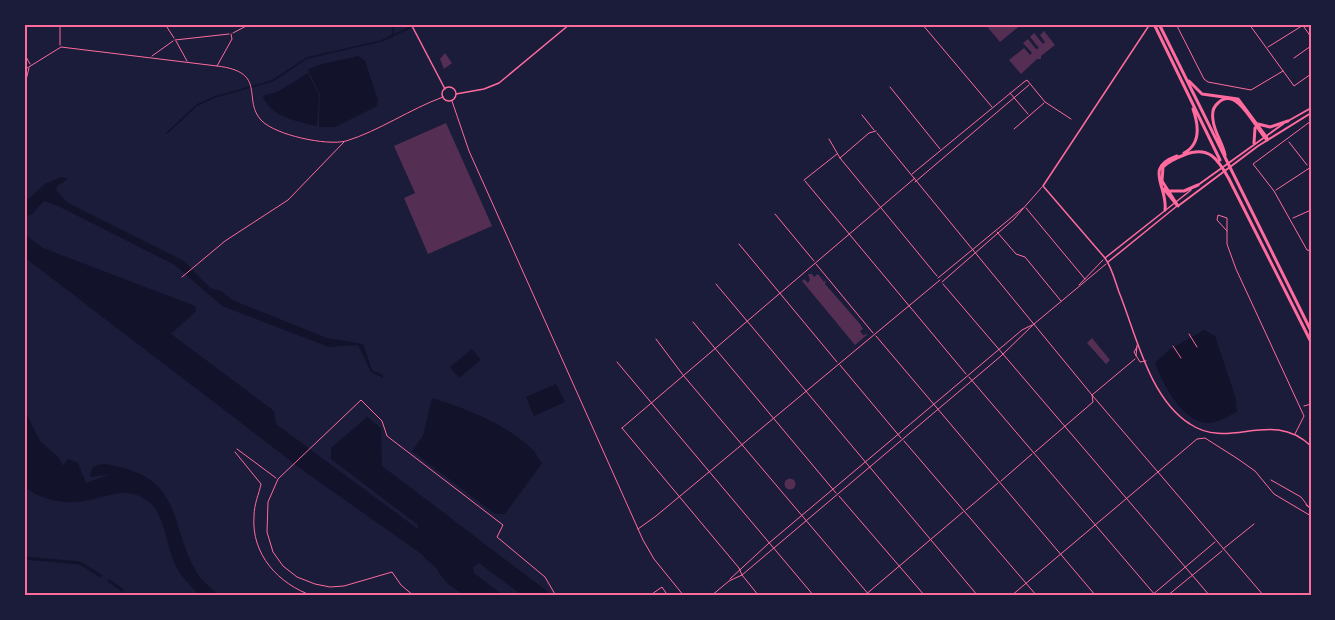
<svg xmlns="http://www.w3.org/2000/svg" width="1335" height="620" font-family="'DejaVu Sans',sans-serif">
  <rect width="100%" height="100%" fill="#1b1b3a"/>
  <!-- water -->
  <path fill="#12122b" d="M358,56L365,61L378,100L377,106L335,127H319L320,94L308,70C318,63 344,60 358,56Z
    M308,73L319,95L317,126C298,122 269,116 263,96L279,91Z
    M61,177L68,179L57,186L56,190L68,203L184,261L210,288L221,291L232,300L327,338L363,344L372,370L383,375V378L371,372L358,345L329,347L222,306L175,265L58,206L44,201L31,215L24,216L25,202L45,184Z
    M24,234L43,248L195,306L196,311L171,334L274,411L276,424L418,529V525L331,459V448L367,417L381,428L382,466L552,595L523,596L479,563L473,567L474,573L504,596C472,596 455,599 436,568C433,563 426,561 423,555L308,474L24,257Z
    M1204,330L1215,336L1236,399L1237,412C1228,416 1217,424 1206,423C1182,421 1162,383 1155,363L1169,350Z
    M472,349L481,360L459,378L450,367Z
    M556,384L565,402L534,416L526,397Z
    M432,398C467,409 504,423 532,449C537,454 538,459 542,463L505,514H495L412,451L423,436Z
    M24,409L40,441L59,458L63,466L68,459L78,463L86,483L111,474L91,477L90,474L93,467C102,462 110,465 120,467C183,482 170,528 197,573C202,581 212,589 220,596H201C192,587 183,579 177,568C166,549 166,514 148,501C123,483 102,501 76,502C57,503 39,498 24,487Z"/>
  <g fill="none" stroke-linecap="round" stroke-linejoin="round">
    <!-- stream -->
    <path stroke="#12122b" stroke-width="1.5" d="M392,37L394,24
      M167,133L197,105L215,97L272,81L307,58L381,41L418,24"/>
    <!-- canal -->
    <path stroke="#12122b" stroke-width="3" d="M24,558L80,563L101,576
      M109,581L122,590"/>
  </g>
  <!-- building -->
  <path fill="#542f53" d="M985,24H1022L1000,42Z
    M1044,31L1055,45L1041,56V59H1037L1021,74L1009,60L1024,48L1030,55L1032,53L1023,43L1028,39L1036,49L1039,48L1030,37L1034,33L1043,44L1045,42L1040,35Z
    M445,53L452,63L444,69L440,59Z
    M446,123L492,226L428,254L404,198L415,193L394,146Z
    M808,274H812L814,277L818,274L824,282L826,280L825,284L860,324L863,329L860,331L863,335L868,334L855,345L802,281L804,279L808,283L810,280Z
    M1092,338L1110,360L1106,364L1087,343Z
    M784.5 484a5.5 5.5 0 1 1 11 0a5.5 5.5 0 1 1-11 0Z"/>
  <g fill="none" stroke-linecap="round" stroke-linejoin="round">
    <!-- path -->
    <path stroke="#ff6b9d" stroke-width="1" d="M1289,142L1307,165
      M1189,334L1197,347
      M1173,346L1181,358
      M1304,406L1311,404"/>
    <!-- service -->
    <path stroke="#ff6b9d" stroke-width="1" d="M922,24L992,107
      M890,87L940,149
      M452,101L469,151L643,540L654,559L684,596
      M862,115L874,130
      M877,133L1092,395L1264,596
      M829,139L840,158L937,276
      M912,174L1024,82
      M805,181L966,374
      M915,182L1029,85
      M775,214L814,261
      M739,244L837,362
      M816,264L873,333
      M716,284L978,596
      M943,284L1210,596
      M693,322L836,493
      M876,336L1096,596
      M656,339L683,375L870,596
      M617,362L814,596
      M840,365L901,438
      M969,377L1156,596
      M622,428L739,568L742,575L759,596
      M904,441L1037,596
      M1035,452L1093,402L1092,395L1135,359
      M1271,480L1301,497L1311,510
      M1001,481L1032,454
      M839,496L925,596
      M1306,505L1311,508
      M966,510L998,483
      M864,596L963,512
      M1011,596L1197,439L1205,438L1238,459L1255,471L1274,494L1311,516
      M1151,596L1215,542
      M1167,596L1222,551"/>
    <!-- minor -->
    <path stroke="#ff6b9d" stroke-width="1" d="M60,24V45
      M165,24L174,38
      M1176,24L1204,79L1208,82L1251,90L1283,71
      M1249,24L1294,86L1311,74
      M1304,27L1311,37
      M233,33L250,24
      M175,40L229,34
      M176,41L187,61
      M1268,47L1305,24
      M24,53L30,64
      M152,56L173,41
      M1294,58L1311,46
      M217,66C269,72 241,100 262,121C276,135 326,146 346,141C379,131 410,109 443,97
      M24,70L61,47L217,66L232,39L231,34
      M1024,82L1027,80L1045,102L1071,119
      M24,88L29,68
      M1010,93L1028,114
      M1311,121L1253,164L1274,191L1307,250L1311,251
      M1014,129L1044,103
      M840,158L869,133L876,131
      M804,180L837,154
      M1276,190L1311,167
      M1026,208L1085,279
      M1293,218L1311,210
      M1227,231L1217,220L1218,215L1227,218V244L1236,269L1304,416L1295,434
      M997,232L1016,254L1025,257L1061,301
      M182,277L225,241L288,200L344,142
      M938,278L1023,208
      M942,282L1014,219L1042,187
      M1079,285L1103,260
      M1137,347L1134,352L1140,362L1146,361
      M1136,356L1137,345
      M622,428L915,178
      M237,449L276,478
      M235,452L261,484C259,494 254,504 254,516C251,554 278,584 313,596
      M638,529L656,516L940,280
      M1223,549L1254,524
      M730,579L769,543L1022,330L1032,325
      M414,596L401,585L392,572L344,586L330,587L315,584L297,577L283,566L273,552L267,532L268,502L278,479L361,400L382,421L387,436L503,525L497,537L545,577L556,596
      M649,596L662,587L668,596
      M711,596L729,581L742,575L1001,356L1034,324L1106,264"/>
    <!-- tertiary -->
    <path stroke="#ff6b9d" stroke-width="1.5" d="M1105,258L1043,186L1150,24"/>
    <!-- secondary -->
    <path stroke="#ff6b9d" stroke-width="1.5" d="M411,24L445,89
      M442 94a7 7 0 1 1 14 0a7 7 0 1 1-14 0Z
      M456,94L484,89L499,83L570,24
      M1191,190L1105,258C1112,268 1115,281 1119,292C1136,334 1149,398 1190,424C1230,451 1271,408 1311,446
      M1108,262L1177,206"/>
    <!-- primary -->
    <path stroke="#ff6b9d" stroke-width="2" d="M1288,121L1311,108
      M1198,185L1283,124
      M1178,206L1258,146L1311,113"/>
    <!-- motorway -->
    <path stroke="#ff6b9d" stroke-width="3" d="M1154,24L1220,160
      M1159,24L1311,331
      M1189,81L1202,94L1238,99L1267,138
      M1258,124L1270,127L1288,121
      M1254,143L1255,128
      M1184,153C1201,144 1199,126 1193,109
      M1225,155C1223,143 1214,132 1213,120C1212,114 1213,107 1218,103C1237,84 1256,130 1267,140
      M1164,189L1177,205
      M1168,191H1184L1198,185
      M1178,206L1162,181L1163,167C1169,161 1176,158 1184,155C1209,145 1218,159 1229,179L1311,342
      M1165,210C1168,186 1143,168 1177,156"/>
  </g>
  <!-- border -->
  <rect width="1335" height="620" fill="none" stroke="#1b1b3a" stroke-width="51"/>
  <rect x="26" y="26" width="1284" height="568" fill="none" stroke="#ff6b9d" stroke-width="2"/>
</svg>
